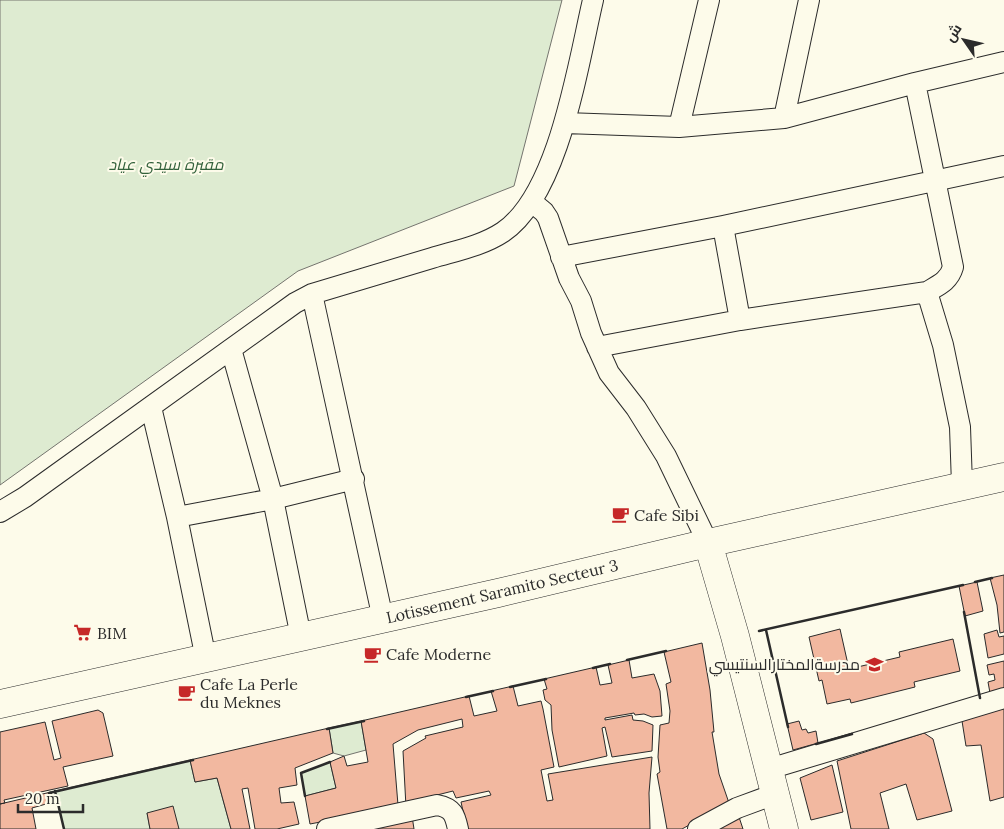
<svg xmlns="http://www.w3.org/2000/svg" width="1004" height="829" font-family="Lora,Cairo,serif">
  <rect width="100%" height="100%" fill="#fdfbea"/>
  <!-- green -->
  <path fill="#deebd1" stroke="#74746e" d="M0,0H562L514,186L298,271L0,485Z
    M361,721L366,750L344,756L333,753L329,728Z
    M190,760L195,782L217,778L231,829H179L147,813L150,829H64L55,791Z
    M330,762L336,788L305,796L301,773Z"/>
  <!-- building -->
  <path fill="#f2b8a0" stroke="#2b2b2b" d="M1004,575V632L1000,633L997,605L990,578Z
    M977,582L983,611L965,616L959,586Z
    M840,629L849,669L900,657L899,652L953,639L960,671L914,682L915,687L851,703L850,699L827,704L822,680L819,681L809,637Z
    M997,630L999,637L1004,636V654L988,658L984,634Z
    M702,643L710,690L714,732H712L719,774L729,803L682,829H667L657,774L660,772L658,757L660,725L669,723L670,711L666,684L671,682L664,652Z
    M629,660L632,678L654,674L660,691L662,716L652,717L644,714L635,715L634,713L605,718V720L632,715L633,720L643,721L653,725L652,751L612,757L605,727L602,728L607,756L559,767L552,730L551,705L545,700L543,690L547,689L544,679L596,667L600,685L612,683L608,665Z
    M1004,661V689L990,693L988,682L995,680L994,674L989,675L987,665Z
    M513,686L518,706L541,701L543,709L554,767L541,770L547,801L553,800L548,774L652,757L649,793L650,829H467L461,802L491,795L489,791L456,798L453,791L429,797L430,799L406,807L403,751L426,738L425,736L463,727L462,719L418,730L393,744L398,805L357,815L310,824L305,796L336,788L330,762L344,756L347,766L368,762L361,721L469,696L474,716L497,711L491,691Z
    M1004,708V797L990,801L981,745L966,746L962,721Z
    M98,710L103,713L113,756L63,767L68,786L4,800L5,803L0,804V732L45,722L54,760L61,758L52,721Z
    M799,721L802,730L806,729L808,733L816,731L818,743L793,750L787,724Z
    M329,728L333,753L295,768L297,785L279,788L281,803L294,802L299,824L277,829H255L248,788L242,789L250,829H231L217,778L195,782L190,760Z
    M924,733L933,739L952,811L917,820L906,784L880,793L889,829H851L837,761Z
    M832,765L843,812L811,820L800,778Z
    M51,792L53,802L32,808L36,829H0V804Z
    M173,806L179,829H150L147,813Z
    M412,816L414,829H358Z
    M739,817L743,829H717Z"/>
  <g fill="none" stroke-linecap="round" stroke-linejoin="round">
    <defs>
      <path id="street" d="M709,0L679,127L784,118L915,83L1004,62
        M784,118L809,0
        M565,123L679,127
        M532,202L544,212L548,218L569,278L581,301L591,333L609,373L636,408L666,456L708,543
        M723,226L740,320
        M561,257L723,226L1004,166
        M927,292L943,345L960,427L962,485
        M312,294L383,619
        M597,347L740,320L927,292C939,285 949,281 953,267L915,83
        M231,349L273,499L301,637
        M151,407L177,517L206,659
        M0,512L25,497L295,303L312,294C352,282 392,270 432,258C455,251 482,246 503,232C559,194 578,64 593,0
        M177,517L273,499L354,479
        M769,769L1004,698
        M327,829L437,805C453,808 455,815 458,829
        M698,829L737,808L775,794"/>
      <path id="secondary" d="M708,543L735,636L784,829
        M0,704L498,593L708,543L1004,477"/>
    </defs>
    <!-- street casing -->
    <use href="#street" stroke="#2b2b2b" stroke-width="22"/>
    <!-- secondary casing -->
    <use href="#secondary" stroke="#2b2b2b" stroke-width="29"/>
    <!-- street -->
    <use href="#street" stroke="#fdfbea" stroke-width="20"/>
    <!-- secondary -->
    <use href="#secondary" stroke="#fdfbea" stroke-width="28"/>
    <!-- wall -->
    <path stroke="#2b2b2b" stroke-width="2.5" d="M975,582L992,578
      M964,612L980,698
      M766,630L788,727
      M759,631L963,585
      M627,660L666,651
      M593,668L610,664
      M510,687L546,679
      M466,697L493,691
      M327,729L364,721
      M816,744L852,734
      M55,791L64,829
      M49,793L193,760
      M305,796L301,773L330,762"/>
  </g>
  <!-- icons -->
  <defs>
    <symbol id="cafe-bare" viewBox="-9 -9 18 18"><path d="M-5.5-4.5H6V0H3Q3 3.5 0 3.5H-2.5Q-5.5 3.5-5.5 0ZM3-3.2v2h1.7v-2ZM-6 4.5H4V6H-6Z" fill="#c62828" stroke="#fdfbea" stroke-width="2.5" paint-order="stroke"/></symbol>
    <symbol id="supermarket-bare" viewBox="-9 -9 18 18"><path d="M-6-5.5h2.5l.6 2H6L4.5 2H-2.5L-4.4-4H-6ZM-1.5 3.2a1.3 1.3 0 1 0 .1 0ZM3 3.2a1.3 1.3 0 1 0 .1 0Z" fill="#c62828" stroke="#fdfbea" stroke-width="2.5" paint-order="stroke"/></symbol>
    <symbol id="school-bare" viewBox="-9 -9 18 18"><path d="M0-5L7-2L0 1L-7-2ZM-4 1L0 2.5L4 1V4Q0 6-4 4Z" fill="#c62828" stroke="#fdfbea" stroke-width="2.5" paint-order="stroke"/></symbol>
  </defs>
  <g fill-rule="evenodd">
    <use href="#cafe-bare" x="608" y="502" width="25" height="25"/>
    <use href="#supermarket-bare" x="70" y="620" width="25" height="25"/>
    <use href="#cafe-bare" x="360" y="642" width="25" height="25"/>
    <use href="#school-bare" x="862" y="652" width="25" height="25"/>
    <use href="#cafe-bare" x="174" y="680" width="25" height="25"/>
  </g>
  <g text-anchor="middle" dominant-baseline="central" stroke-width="4" stroke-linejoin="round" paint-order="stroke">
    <!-- park labels -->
    <g font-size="16" font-style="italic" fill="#34623c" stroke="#fdfbea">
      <text x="166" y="164">مقبرة سيدي عياد</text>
    </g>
    <!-- poi labels -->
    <g font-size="16" fill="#2b2b2b" stroke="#fdfbea" text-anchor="start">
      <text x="634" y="515">Cafe Sibi</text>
      <text x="97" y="633">BIM</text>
      <text x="386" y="654">Cafe Moderne</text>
      <text x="860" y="664" text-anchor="end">مدرسةالمختارالسنتيسي</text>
      <text x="200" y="684">Cafe La Perle<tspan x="200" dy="18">du Meknes</tspan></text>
    </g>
    <!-- street labels -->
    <g font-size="16" fill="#2b2b2b" stroke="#fdfbea">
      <text transform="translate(502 591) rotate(-13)">Lotissement Saramito Secteur 3</text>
    </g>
  </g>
  <!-- north arrow -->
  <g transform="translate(964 40) rotate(304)" stroke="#fdfbea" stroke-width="4" paint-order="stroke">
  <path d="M0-4L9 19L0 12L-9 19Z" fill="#2b2b2b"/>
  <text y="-8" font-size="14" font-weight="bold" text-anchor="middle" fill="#2b2b2b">ش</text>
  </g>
  <!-- scale -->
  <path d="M18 804v8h65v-8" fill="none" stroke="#2b2b2b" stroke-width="2.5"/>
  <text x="25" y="804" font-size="15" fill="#2b2b2b" stroke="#fdfbea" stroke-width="4" paint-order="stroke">20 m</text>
</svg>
